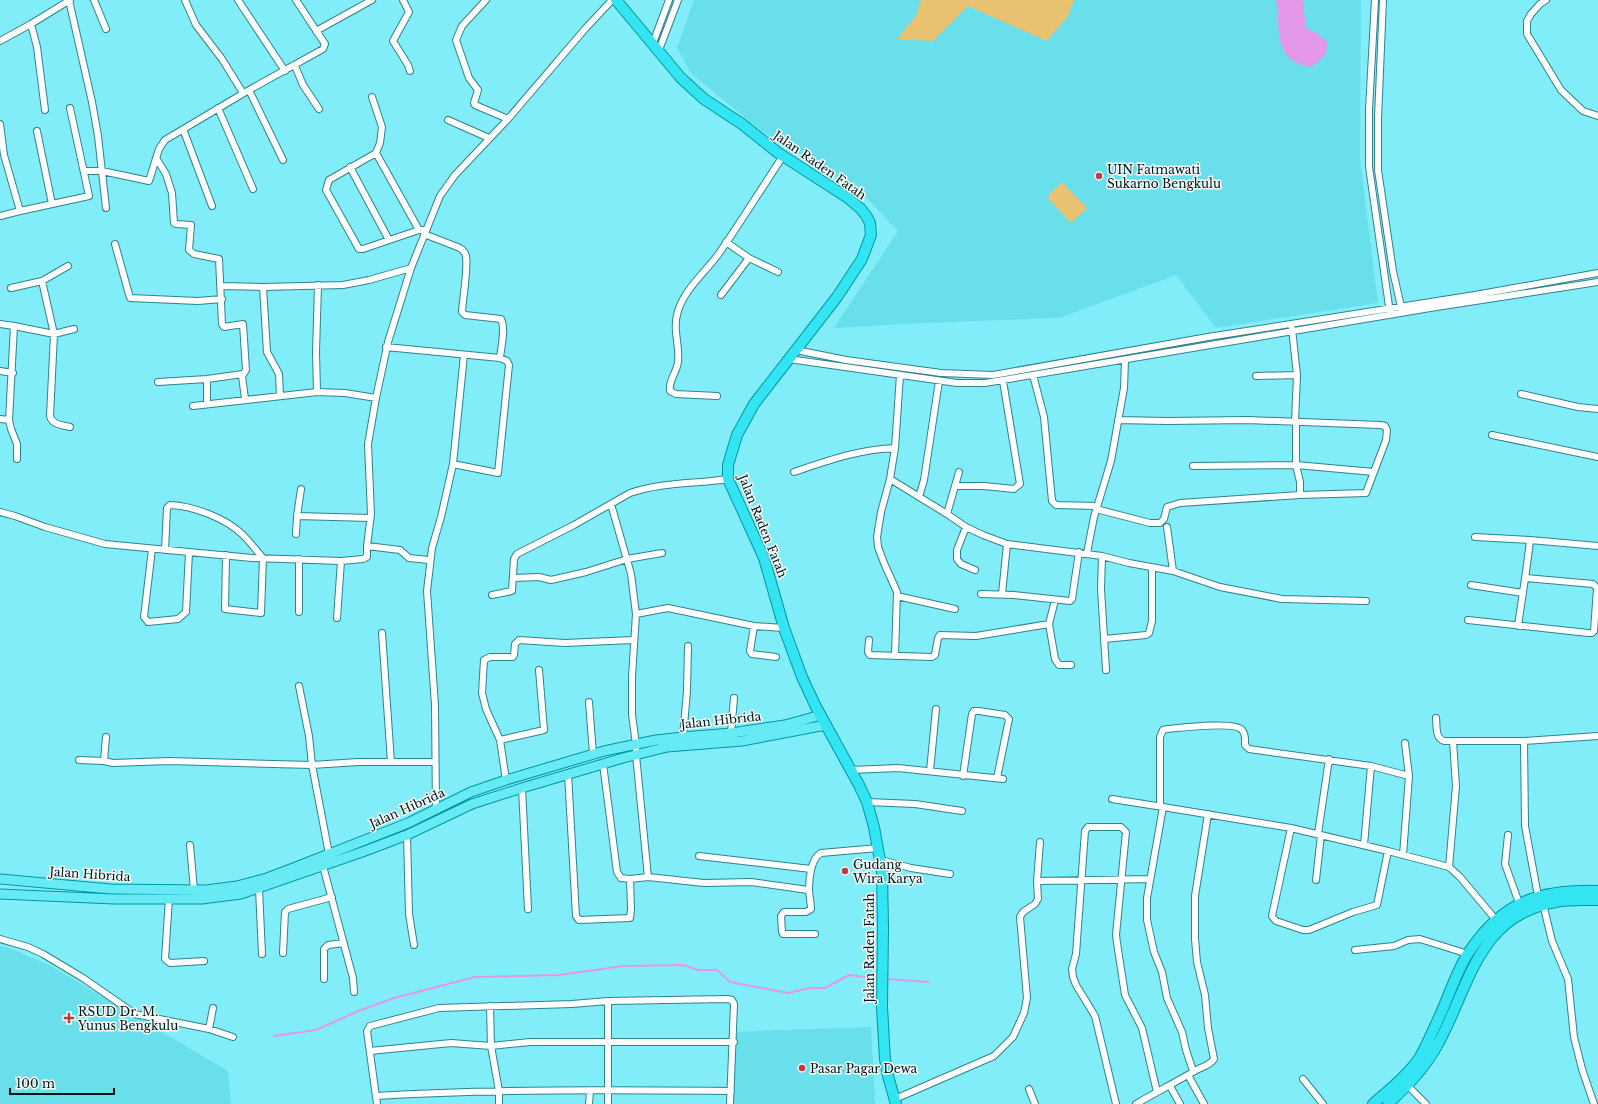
<svg xmlns="http://www.w3.org/2000/svg" width="1598" height="1104" font-family="'Libre Baskerville',serif">
  <rect width="100%" height="100%" fill="#81edf9"/>
  <!-- built -->
  <path fill="#69dfeb" d="M694,0H1361L1360,159L1378,303L1216,328L1176,275L1059,318L923,323L834,328L898,231L861,192L760,130L691,73L677,48Z
    M0,946L7,947L49,965L228,1071L231,1104H0Z
    M871,1027L875,1104H732L729,1032Z"/>
  <!-- green -->
  <path fill="#e8c271" d="M921,0H1074L1068,16L1047,41L968,6L933,41L897,39L916,16Z
    M1062,182L1087,208L1071,223L1047,197Z"/>
  <!-- water -->
  <path fill="#e498e8" d="M1276,0H1303L1306,28L1318,34L1328,43C1326,57 1322,59 1311,67C1272,61 1281,29 1276,0Z"/>
  <g fill="none" stroke-linecap="round" stroke-linejoin="round">
    <!-- stream -->
    <path stroke="#e498e8" stroke-width="2" d="M886,979L929,982
      M274,1036L316,1030L361,1010L394,998L475,977L559,975L623,966L683,965L698,970H717L730,982L788,993L810,988H825L849,975L880,979"/>
    <defs>
      <path id="minor" d="M69,0L92,102L98,136L106,208
        M94,0L106,29
        M185,0L196,25L222,59L243,93
        M238,0L285,71
        M403,0L409,12L393,41L408,65L410,71
        M486,0L462,26L456,40L469,78L478,90L474,103L475,105L508,119
        M1375,0L1369,109V167L1390,313
        M1383,0L1378,118V170L1393,271L1401,307
        M1546,0L1540,4L1531,14L1527,21V34L1561,90L1583,111L1598,116
        M31,24L37,47L45,110
        M316,31L372,0
        M0,41L31,24L70,0
        M653,43L669,0
        M659,50L678,0
        M295,66L303,85L319,109
        M249,90L323,49L325,44L296,0
        M372,97L382,127L380,143L376,153L329,180L326,190L359,249H363L419,230H426
        M218,108L253,189
        M448,120L489,138
        M0,124L4,155L20,211L0,216
        M183,129L212,206
        M37,131L52,204
        M376,153L419,230
        M156,158L166,174L172,193L174,223L176,224L191,225L189,250L194,254L219,259L222,324L224,327L243,324L246,370L242,376L245,399
        M350,167L389,240
        M84,171H102L149,181L159,149L165,140L249,90L283,160
        M20,211L89,196L70,108
        M424,234L460,248C463,250 465,252 466,256C468,271 463,296 462,312L465,315L501,319C506,329 501,347 500,358
        M115,244L130,298L198,301L222,299
        M749,258L778,272
        M42,281L54,334L50,416C52,425 62,425 70,427
        M221,286L263,287L343,285L369,280L411,268
        M263,287L267,352L279,374L280,396
        M11,288L42,281L68,266
        M721,295L749,258L726,242
        M0,324L14,326L54,334L74,329
        M14,326L9,420L11,429L17,444V459
        M1292,329L1297,375L1295,422
        M386,347L500,358L507,361L509,365L498,473L453,464
        M796,350L846,360L941,373L993,375L1208,337L1475,295L1598,273
        M789,359L957,383H985L1430,308L1598,282
        M0,371L13,373
        M1033,375L1044,417L1052,501L1056,505L1097,506
        M1256,376L1297,375
        M207,379V404
        M158,382L207,379L243,374
        M317,392L316,352L318,285
        M1521,394L1578,407L1598,409
        M717,396L676,394L670,391C668,381 677,372 678,362C680,345 672,329 678,311C685,288 706,272 720,252C742,220 762,188 783,156
        M193,406L317,392L345,393L376,398
        M0,419L9,420
        M1296,423V465L1300,482V495
        M1492,435L1598,457
        M895,448L890,479L947,514L966,527L983,535L1007,544L1102,556L1129,563L1173,571L1220,587L1282,599L1366,601
        M1193,466L1296,465L1374,472
        M794,472C827,461 860,449 895,448L900,375
        M890,479L881,512L877,537L878,547L884,563L897,592L895,656
        M956,486H984L1014,489L1020,484L1003,381
        M919,497L924,480L939,381
        M611,504L631,574L636,614L632,677V715L636,744V755L648,877
        M1096,509L1150,523H1160L1164,519L1167,507L1180,503L1300,495L1366,493L1386,440L1387,430L1385,426L1380,425L1248,420L1167,421L1118,420
        M0,512L15,516L45,527L105,544L252,558L341,561L363,559L367,557V546L371,514L368,444L376,398L388,342L411,268L440,196L455,175L508,119L585,29L612,0
        M947,514L959,472
        M297,516L370,518
        M966,527L957,550V559L961,564L975,570
        M1167,527L1173,571
        M296,534L297,516L301,489
        M1475,537L1530,540L1598,546
        M367,546L400,550L409,558L429,560
        M152,549L144,617L148,622L178,619L186,612L189,552
        M165,550L167,508L170,505C193,506 226,518 243,535C250,542 256,550 263,558L261,613L225,609L226,555
        M1087,553L1094,517L1111,461L1124,388L1125,360
        M1102,556L1101,589L1106,670
        M513,578L539,577L551,580L586,572L627,559L662,553
        M1471,585L1523,593
        M981,594L1014,595L1070,601L1072,599L1079,552
        M1002,594L1007,544
        M492,595L512,591L514,559L517,554L574,525L630,493C661,482 696,484 728,479
        M897,596L955,609
        M1055,600L1049,624L1055,659L1059,665H1071
        M299,612V559
        M636,614L668,608L754,626L784,628
        M337,618L341,561
        M1468,620L1588,633H1592L1594,631L1597,588L1593,584L1526,578
        M754,626L750,651L752,654L776,657
        M1518,626C1522,597 1527,569 1530,540
        M382,633L391,762
        M1104,639L1146,635L1149,633L1152,621V568
        M869,640L868,652L870,655L932,657L935,655L938,638L940,635L976,636L1049,624
        M299,686L309,736L312,765L329,854
        M589,702L593,754
        M1436,718C1437,727 1435,738 1444,741H1524L1598,736
        M731,733L734,698
        M106,737L104,761L113,763L169,761L312,765L358,762H435
        M683,737L687,691L688,646
        M500,740L544,730L539,670
        M1524,741L1525,826L1538,896
        M79,760L104,761
        M603,764L617,872L621,878L630,879
        M1371,766L1409,776
        M851,770L898,768L1003,779
        M930,771L936,709
        M568,774L576,916L579,920L630,918L631,909L630,879L648,877L704,883L751,882L808,890
        M963,776L972,714L974,711H979L1005,715L1009,719L997,778
        M506,780L500,740L486,709L482,693L484,660L490,657H513L514,655L515,644L519,640L565,643L633,640
        M522,788L528,909
        M1112,799L1163,807
        M867,802L915,804L962,811
        M1160,806V737L1163,730L1167,729C1179,728 1235,721 1242,730C1246,734 1245,740 1245,745L1249,749L1371,766L1364,845
        M436,810L435,705L427,591L432,548L441,517L453,464L464,355
        M1291,828L1272,916L1276,921L1303,930H1309L1353,912L1377,905L1388,851
        M1318,834L1329,759
        M407,835L409,914L414,945
        M1508,835L1505,864L1519,903
        M190,845L194,890
        M1403,855L1409,776L1405,743
        M699,856L811,869
        M881,860L911,868L950,874
        M323,866L353,978L354,992
        M1449,867L1456,786L1453,741
        M1316,880L1321,835
        M1037,881L1150,879
        M259,889L262,954
        M169,898L165,959L170,963L204,961
        M1543,904L1552,941L1568,979L1574,1037L1582,1069L1594,1104
        M815,934H783L782,932L781,916L784,912H806L811,909C811,902 809,896 809,889C809,879 811,858 821,853L878,848
        M0,939L28,947L43,954L83,978L135,1014L209,1029L233,1037
        M1355,950L1394,946L1408,940L1420,939L1468,954
        M283,953L285,912L288,909L332,897
        M324,979V949L328,945L344,943
        M608,1001V1104
        M490,1006L491,1046L499,1091V1104
        M209,1029L213,1008
        M370,1051L451,1043L491,1046L530,1042H734
        M1193,1071L1186,1050L1182,1032L1167,998L1162,972L1154,952L1147,920V898L1163,807L1291,828L1388,851L1449,867L1460,877L1496,920
        M1188,1075L1204,1104
        M1303,1079L1323,1104
        M1170,1086L1180,1104
        M1408,1086L1426,1104
        M1029,1089L1035,1104
        M376,1096C494,1089 612,1090 731,1091
        M895,1099L994,1056L1013,1037L1024,1013L1027,998L1020,917L1023,912L1035,904L1038,899L1037,881L1040,842
        M377,1104L367,1031L370,1026L439,1008L572,1004L608,1001L728,999L732,1000L734,1004L730,1104
        M589,1104L590,1091
        M1116,1104L1095,1016L1076,985L1073,977L1072,969L1076,954L1085,831L1088,827H1121L1126,832L1116,935L1117,943L1125,995L1142,1028L1157,1092
        M1136,1104C1155,1093 1174,1083 1193,1072C1200,1067 1210,1066 1214,1059L1208,1028L1205,995L1197,962L1195,939V896L1208,814"/>
      <path id="primary" d="M0,879L111,889L206,890L237,886L267,878L296,867L408,823L471,792L506,780L604,751L656,740L683,737L731,733L785,725L821,715
        M0,894L114,899H202L241,894L365,851L407,835L472,804L522,788L623,758L667,747L742,741L826,725"/>
      <path id="trunk" d="M616,0L681,78L704,99L742,124L777,152L848,198L861,209L867,217L870,223L871,235L862,259L837,297L754,404L737,435L728,465V479L764,558L784,628L802,677L816,707L859,785L867,802L874,827L882,872L883,928L882,1007L885,1059L888,1076L896,1104
        M1373,1104C1389,1090 1408,1075 1420,1057C1428,1043 1434,1028 1441,1013C1449,995 1458,968 1469,952C1502,902 1539,889 1598,891
        M1388,1104C1408,1085 1425,1068 1438,1044C1470,985 1478,915 1556,902C1569,899 1584,900 1598,900"/>
    </defs>
    <!-- minor casing -->
    <use href="#minor" stroke="#2e838c" stroke-width="8"/>
    <!-- primary casing -->
    <use href="#primary" stroke="#0096a2" stroke-width="11"/>
    <!-- trunk casing -->
    <use href="#trunk" stroke="#0096a2" stroke-width="12"/>
    <!-- minor -->
    <use href="#minor" stroke="#fff" stroke-width="6"/>
    <!-- primary -->
    <use href="#primary" stroke="#66ebf5" stroke-width="9"/>
    <!-- trunk -->
    <use href="#trunk" stroke="#33e4f2" stroke-width="10"/>
  </g>
  <!-- markers -->
  <g fill="#c73839" stroke="#f3fcfd" stroke-width="1.5">
    <circle cx="1099" cy="176" r="4"/>
    <circle cx="845" cy="871" r="4"/>
    <path d="M67 1012h4v4h4v4h-4v4h-4v-4h-4v-4h4z"/>
    <circle cx="802" cy="1068" r="4"/>
  </g>
  <g text-anchor="middle" dominant-baseline="central" stroke-width="3" stroke-linejoin="round" paint-order="stroke">
    <!-- street labels -->
    <g font-size="12" fill="#001315" stroke="#f3fcfd">
      <text transform="translate(820 165) rotate(35)">Jalan Raden Fatah</text>
      <text transform="translate(763 526) rotate(68)">Jalan Raden Fatah</text>
      <text transform="translate(721 720) rotate(-6)">Jalan Hibrida</text>
      <text transform="translate(407 808) rotate(-24)">Jalan Hibrida</text>
      <text transform="translate(90 874) rotate(4)">Jalan Hibrida</text>
      <text transform="translate(869 948) rotate(-90)">Jalan Raden Fatah</text>
    </g>
    <!-- poi labels -->
    <g font-size="12" fill="#001315" stroke="#f3fcfd" text-anchor="start">
      <text x="1107" y="169">UIN Fatmawati<tspan x="1107" dy="14">Sukarno Bengkulu</tspan></text>
      <text x="853" y="864">Gudang<tspan x="853" dy="14">Wira Karya</tspan></text>
      <text x="78" y="1011">RSUD Dr. M.<tspan x="78" dy="14">Yunus Bengkulu</tspan></text>
      <text x="810" y="1068">Pasar Pagar Dewa</text>
    </g>
  </g>
  <!-- scale -->
  <path d="M10 1088v6h104v-6" fill="none" stroke="#001315" stroke-width="2"/>
  <text x="16" y="1088" font-size="12" fill="#001315" stroke="#f3fcfd" stroke-width="3" paint-order="stroke">100 m</text>
</svg>
